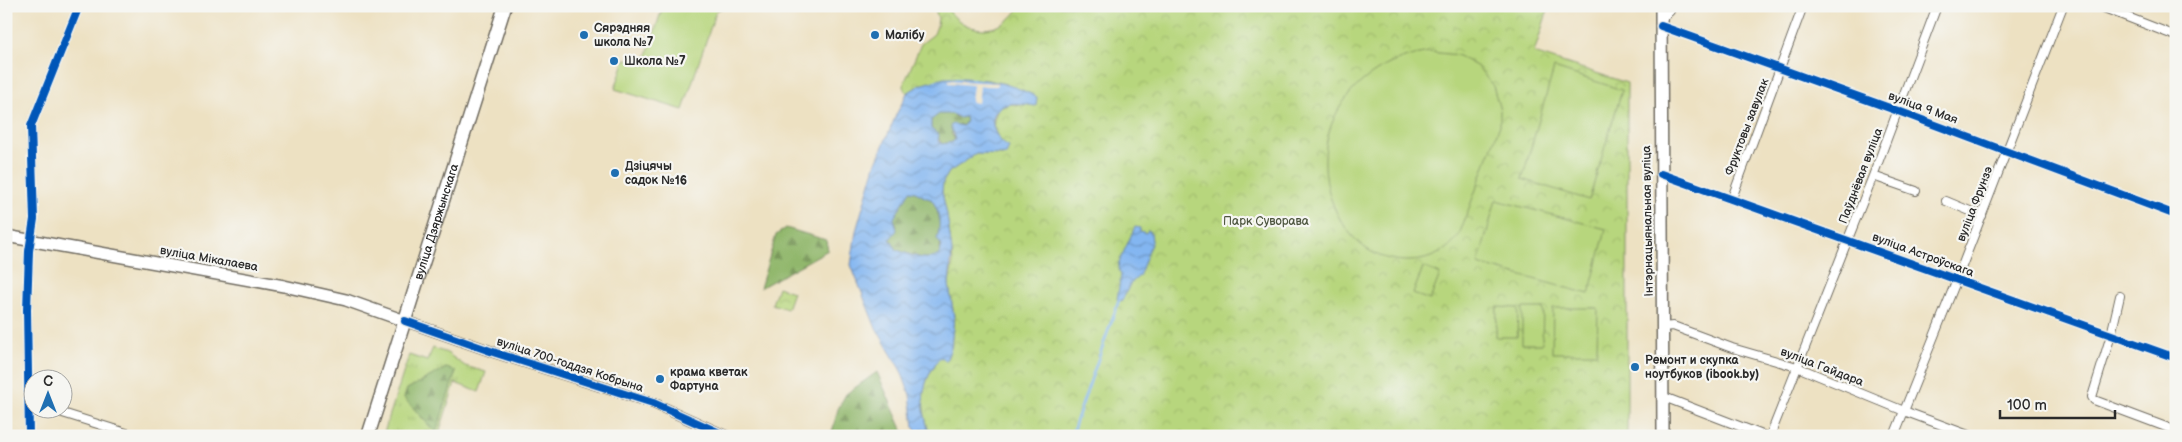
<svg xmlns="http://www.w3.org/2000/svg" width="2182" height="442" font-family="'Balsamiq Sans',sans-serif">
  <defs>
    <pattern id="grass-tufts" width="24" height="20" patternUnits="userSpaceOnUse" patternTransform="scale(1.25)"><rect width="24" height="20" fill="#b7d67d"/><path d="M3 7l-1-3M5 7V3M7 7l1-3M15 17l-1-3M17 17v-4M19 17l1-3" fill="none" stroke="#9eb86c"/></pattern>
    <pattern id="forest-firs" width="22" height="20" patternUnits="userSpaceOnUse" patternTransform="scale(1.25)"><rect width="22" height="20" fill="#91b76c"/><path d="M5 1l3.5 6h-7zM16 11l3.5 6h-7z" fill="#779559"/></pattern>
    <pattern id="park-crowns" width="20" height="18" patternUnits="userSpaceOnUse" patternTransform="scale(1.25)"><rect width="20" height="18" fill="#b7d67d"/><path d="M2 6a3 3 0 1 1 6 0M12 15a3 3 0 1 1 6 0" fill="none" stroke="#9eb86c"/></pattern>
    <pattern id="water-waves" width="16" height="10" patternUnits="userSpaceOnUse" patternTransform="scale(1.25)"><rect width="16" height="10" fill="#83b6f1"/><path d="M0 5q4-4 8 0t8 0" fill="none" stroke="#6b94c3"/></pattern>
  </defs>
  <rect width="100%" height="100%" fill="#f6f6f2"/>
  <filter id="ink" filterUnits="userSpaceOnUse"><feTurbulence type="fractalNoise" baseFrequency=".02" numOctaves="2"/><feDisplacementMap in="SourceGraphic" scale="10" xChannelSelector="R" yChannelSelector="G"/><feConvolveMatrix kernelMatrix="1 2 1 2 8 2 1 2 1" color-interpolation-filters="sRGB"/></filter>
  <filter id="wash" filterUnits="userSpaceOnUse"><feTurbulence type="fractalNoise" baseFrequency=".0096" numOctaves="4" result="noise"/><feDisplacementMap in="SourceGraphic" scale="20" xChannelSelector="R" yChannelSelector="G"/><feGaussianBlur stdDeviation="1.12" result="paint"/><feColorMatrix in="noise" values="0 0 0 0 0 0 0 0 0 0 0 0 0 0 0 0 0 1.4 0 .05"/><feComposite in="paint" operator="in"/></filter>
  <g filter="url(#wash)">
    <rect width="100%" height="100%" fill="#ede1c2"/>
    <!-- grass -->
    <path fill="url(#grass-tufts)" stroke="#718054" d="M433,348L447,353L465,366L486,372L479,392L455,383L438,436H383L409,355L427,361Z"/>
    <!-- forest -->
    <path fill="url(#forest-firs)" stroke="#5e714c" d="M939,113L952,114L955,117L965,116L966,121L963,126L959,124L951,133L955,140L953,142L942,144L934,131L931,130V120Z
      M910,191C918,191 923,198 931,199C941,210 943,241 939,255C926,263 910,254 897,250L890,239L897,225L893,218Z
      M786,228L826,240L828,250L760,288L776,235Z
      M446,368L456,371L436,433L404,398L407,389Z
      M877,372L905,436H831L838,409L846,394Z"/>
    <!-- park -->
    <path fill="url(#park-crowns)" stroke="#718054" d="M934,6H946C963,36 1003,37 1020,6H1549L1534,53L1627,83V436H930C921,405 919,387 938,360L942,357L946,361L951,348L954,317L949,284L953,262L949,228L942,191L943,182L949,172L976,154L1006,155C1002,133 985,133 999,108L1011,104L1025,105L1007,84L988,80L957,78L920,85L907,93L903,86L921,44L934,34L937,26L938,18Z
      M778,287L793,292L787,309L772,304Z"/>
    <!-- pitch -->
    <path fill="#b7d67d" stroke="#718054" d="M663,6H726L716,11L683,110L615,89L625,59L645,61Z
      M1430,52L1457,55L1478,67L1493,86L1500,110V125L1459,235C1447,252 1429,261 1408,261C1383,261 1364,251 1349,232C1336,216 1329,198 1326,177C1317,110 1366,61 1430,52Z
      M1554,68L1622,90L1589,200L1522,179Z
      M1496,200L1606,229L1589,294L1478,264Z
      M1423,267L1440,274L1430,300L1413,294Z
      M1497,307L1518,308L1517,337H1496Z
      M1522,308H1543L1542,344H1522Z
      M1553,308H1598L1597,353H1552Z"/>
    <!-- water -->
    <path fill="url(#water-waves)" stroke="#57708e" fill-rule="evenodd" d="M944,78C977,77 1007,81 1037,97L1036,106C1025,105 1011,100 1000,108C985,118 996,141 1009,147L1006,155L976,154L949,172L943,182L942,192L947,215L952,251L949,284L954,317L951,348L946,361L942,357L938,360C919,387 921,405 930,436H918L914,427L910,395L901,371L875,326L851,265L856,231L875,165L896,115L907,93L920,85ZM939,114H952L960,118L965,117L966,121L963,126L953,124L950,126L955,139L953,142L942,144L938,141L939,135L931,129V120ZM910,191C918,191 923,198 931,199C940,210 941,225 937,239L942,246L939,255C926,263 910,254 897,250L890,239L897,230L894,218Z
      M1135,227L1140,228V231L1146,233L1148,230L1151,232L1152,241L1142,269L1139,276L1130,284L1122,301L1117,299L1121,275L1118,269L1119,262Z"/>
    <!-- pier -->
    <path fill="#ede1c2" d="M949,80L959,81L997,83V86H980L978,103L971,102L973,85L949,83Z"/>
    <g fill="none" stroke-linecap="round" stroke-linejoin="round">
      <!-- stream -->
      <path stroke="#83b6f1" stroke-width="2.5" d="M1071,436L1119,300"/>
      <!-- canal -->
      <path stroke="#83b6f1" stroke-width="8" d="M6,38V247
        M6,414L9,436"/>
    </g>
  </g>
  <g filter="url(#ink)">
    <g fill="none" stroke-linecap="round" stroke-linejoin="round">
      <defs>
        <path id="minor" d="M2099,6L2176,36
          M1661,19L1670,11L1672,6
          M1661,26L1898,111L2176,215
          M1661,174L2176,358
          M1873,176L1916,191
          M1732,198L1803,6
          M1946,201L1982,216
          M2120,296L2111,335L2092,397L2094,400L2174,430
          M1663,327L1673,326L1732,348L1797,367L1904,411L1971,436
          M1664,397L1765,436
          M53,410L136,436
          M29,436L27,310L29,251L34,219L31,126L79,6
          M1770,436L1873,176L1937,6
          M1894,436L1957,279L2063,6"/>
        <path id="tertiary" d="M405,321L496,353L653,403L726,436"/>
        <path id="secondary" d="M1661,6L1663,436
          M6,236L284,286L346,300L405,321"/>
        <g id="primary">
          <path id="s1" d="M368,436L505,6"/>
        </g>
      </defs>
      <!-- minor casing -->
      <use href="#minor" stroke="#6f6b60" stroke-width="10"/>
      <!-- tertiary casing -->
      <use href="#tertiary" stroke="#6f6b60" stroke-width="12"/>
      <!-- secondary casing -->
      <use href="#secondary" stroke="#6f6b60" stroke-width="14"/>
      <!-- primary casing -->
      <use href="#primary" stroke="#6f6b60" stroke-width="15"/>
      <!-- minor -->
      <use href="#minor" stroke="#fff" stroke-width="8"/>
      <!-- tertiary -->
      <use href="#tertiary" stroke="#fff" stroke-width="10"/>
      <!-- secondary -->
      <use href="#secondary" stroke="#fff" stroke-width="11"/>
      <!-- primary -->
      <use href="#primary" stroke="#fff" stroke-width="12"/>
      <defs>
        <path id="cycleway" d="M1661,26L1898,111L2176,215
          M1661,174L2176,358
          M405,321L496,353L653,403L726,436
          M29,436L27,310L29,251L34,219L31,126L79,6"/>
      </defs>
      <!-- cycleway casing -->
      <use href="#cycleway" stroke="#f6f6f2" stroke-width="11"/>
      <!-- cycleway -->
      <use href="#cycleway" stroke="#0057b8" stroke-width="8"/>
    </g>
  </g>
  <!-- markers -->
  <g fill="#1f6fb2" stroke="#f6f6f2" stroke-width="2">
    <circle cx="584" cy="35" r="5"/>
    <circle cx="875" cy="35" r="5"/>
    <circle cx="614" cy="61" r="5"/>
    <circle cx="615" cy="173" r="5"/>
    <circle cx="1635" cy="367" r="5"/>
    <circle cx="660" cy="379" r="5"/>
  </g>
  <g text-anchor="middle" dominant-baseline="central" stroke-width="4.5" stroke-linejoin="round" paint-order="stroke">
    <!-- poi labels -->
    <g font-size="12" font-weight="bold" fill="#2b2b2b" stroke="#f6f6f2" text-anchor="start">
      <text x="594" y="28">Сярэдняя<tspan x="594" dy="14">школа №7</tspan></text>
      <text x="885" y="35">Малібу</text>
      <text x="624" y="61">Школа №7</text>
      <text x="625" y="166">Дзіцячы<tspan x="625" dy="14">садок №16</tspan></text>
      <text x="1645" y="360">Ремонт и скупка<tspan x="1645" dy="14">ноутбуков (ibook.by)</tspan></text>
      <text x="670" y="372">крама кветак<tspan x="670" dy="14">Фартуна</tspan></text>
    </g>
    <!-- street labels -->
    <g font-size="12" fill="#2b2b2b" stroke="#f6f6f2">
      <text transform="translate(1923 108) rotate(20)">вуліца 9 Мая</text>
      <text transform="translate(1747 127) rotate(-69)">Фруктовы завулак</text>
      <text transform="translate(1861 176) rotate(-69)">Паўднёвая вуліца</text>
      <text transform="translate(1975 204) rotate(-69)">вуліца Фрунзэ</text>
      <text stroke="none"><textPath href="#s1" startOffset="225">вуліца Дзяржынскага</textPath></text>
      <text transform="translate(1648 221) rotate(-91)">Інтэрнацыянальная вуліца</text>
      <text transform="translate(1923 255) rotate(20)">вуліца Астроўскага</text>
      <text transform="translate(209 259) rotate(10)">вуліца Мікалаева</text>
      <text transform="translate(570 365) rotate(18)">вуліца 700-годдзя Кобрына</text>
      <text transform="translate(1822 367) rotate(21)">вуліца Гайдара</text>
    </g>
    <!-- park labels -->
    <g font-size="12" fill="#4e5640" stroke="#f6f6f2">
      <text x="1266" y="221">Парк Суворава</text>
    </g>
  </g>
  <!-- margin -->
  <rect width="2182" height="442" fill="none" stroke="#f6f6f2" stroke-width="25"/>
  <!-- north arrow -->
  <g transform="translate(48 394)"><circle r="24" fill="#f6f6f2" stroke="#a5a5a2"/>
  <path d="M0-4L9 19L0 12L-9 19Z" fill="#1f6fb2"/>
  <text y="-8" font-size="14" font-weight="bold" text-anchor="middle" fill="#2b2b2b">С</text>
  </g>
  <!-- scale -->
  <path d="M2000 410v8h115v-8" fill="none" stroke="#2b2b2b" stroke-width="2.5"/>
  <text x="2007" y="410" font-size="15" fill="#2b2b2b" stroke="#f6f6f2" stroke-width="4" paint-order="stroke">100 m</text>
</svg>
